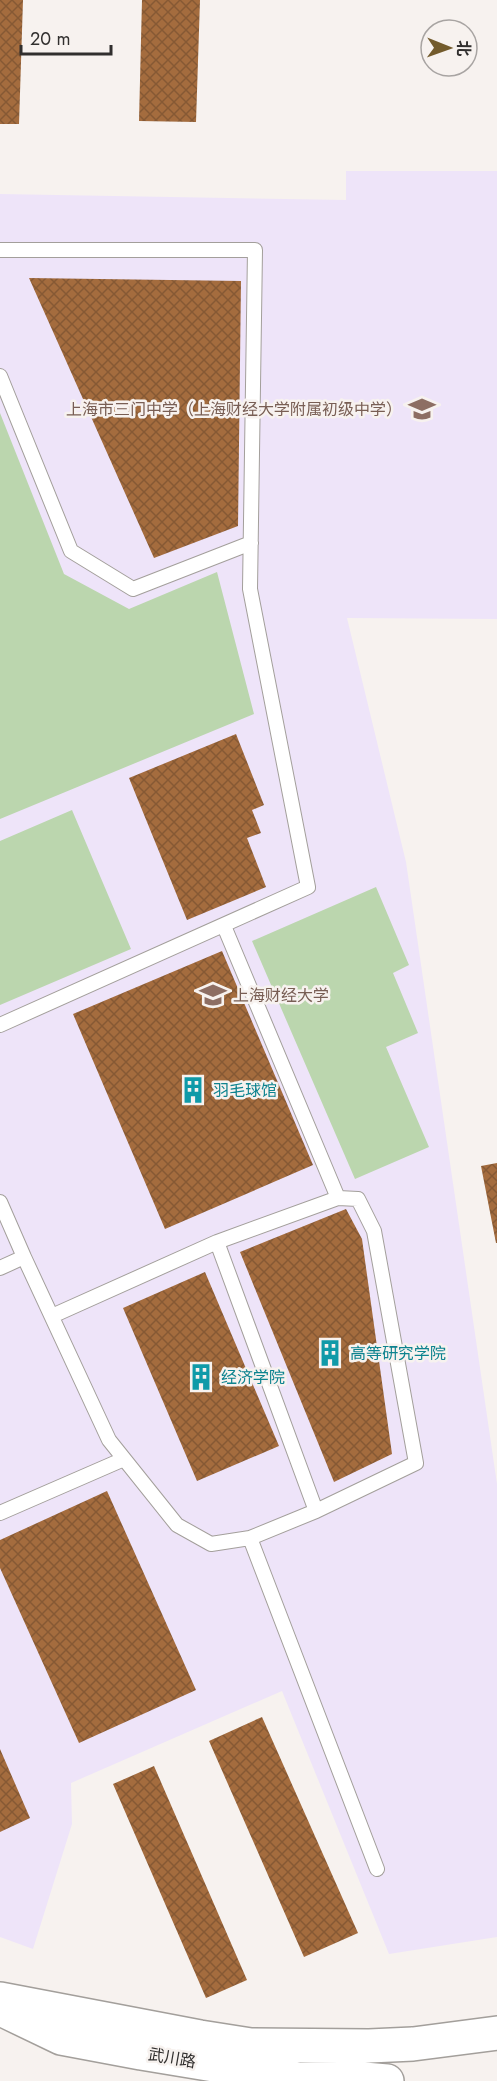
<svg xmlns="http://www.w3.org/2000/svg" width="497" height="2081" font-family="Jost,'Noto Sans SC',sans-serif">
  <defs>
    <pattern id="building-cross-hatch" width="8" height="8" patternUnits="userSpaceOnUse" patternTransform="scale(1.5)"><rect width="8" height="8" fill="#a46c3e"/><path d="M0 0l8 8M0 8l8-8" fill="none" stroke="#865934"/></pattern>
  </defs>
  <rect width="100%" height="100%" fill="#f7f2ef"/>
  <!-- education -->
  <path fill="#eee4f9" d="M346,171H497V619L347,618L406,862L497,1484V1937L389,1954L282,1691L71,1783L72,1824L33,1949L0,1937V194L346,200Z"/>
  <!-- park -->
  <path fill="#bbd6ae" d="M0,413L64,574L129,609L217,572L254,714L0,819Z
    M72,810L131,949L0,1005V841Z
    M376,887L409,965L393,973L418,1033L386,1047L429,1147L355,1179L252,941Z"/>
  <!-- building -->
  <path fill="url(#building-cross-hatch)" d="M0,0H23L19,124H0Z
    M142,0H200L196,122L139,121Z
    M29,278L241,281L238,526L154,558Z
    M236,734L264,805L252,810L261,833L247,838L266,887L187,920L129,778Z
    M222,951L313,1165L165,1229L73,1014Z
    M497,1163V1243H496L481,1166Z
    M346,1209L362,1239L392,1454L334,1482L240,1252Z
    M205,1272L279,1446L197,1481L123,1308Z
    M107,1491L196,1690L79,1743L0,1568V1540Z
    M262,1717L358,1933L304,1957L209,1741Z
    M0,1749L30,1818L0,1832Z
    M154,1766L247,1980L206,1998L113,1784Z"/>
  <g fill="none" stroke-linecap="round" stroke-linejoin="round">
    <defs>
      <path id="service" d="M0,250H255L250,589L308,887L0,1025
        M0,376L71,551L133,589L251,543
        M0,1202L24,1257L109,1440L177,1525L211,1544L250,1538L316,1511L416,1463L374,1231L358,1199L338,1198L224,926
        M217,1242L316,1511
        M0,1268L24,1257
        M52,1316L217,1242L338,1198
        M0,1513L124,1459
        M250,1538L377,1869"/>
      <path id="tertiary" d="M0,1999L200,2037L251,2045L369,2046L413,2044L497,2033
        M7,2012L61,2038L141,2053L299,2079L352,2078L387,2081"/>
    </defs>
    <!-- service casing -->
    <use href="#service" stroke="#a39f9b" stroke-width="16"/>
    <!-- tertiary casing -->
    <use href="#tertiary" stroke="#a39f9b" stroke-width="36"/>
    <!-- service -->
    <use href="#service" stroke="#fff" stroke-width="14"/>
    <!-- tertiary -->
    <use href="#tertiary" stroke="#fff" stroke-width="33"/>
  </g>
  <!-- icons -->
  <defs>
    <symbol id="school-bare" viewBox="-9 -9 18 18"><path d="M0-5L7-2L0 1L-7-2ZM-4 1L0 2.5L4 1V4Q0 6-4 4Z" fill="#8d6e63" stroke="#f7f2ef" stroke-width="2.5" paint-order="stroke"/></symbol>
    <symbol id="university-bare" viewBox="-9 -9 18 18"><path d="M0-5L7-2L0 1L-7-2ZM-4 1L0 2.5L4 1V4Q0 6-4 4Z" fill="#8d6e63" stroke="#f7f2ef" stroke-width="2.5" paint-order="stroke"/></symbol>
    <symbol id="building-bare" viewBox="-9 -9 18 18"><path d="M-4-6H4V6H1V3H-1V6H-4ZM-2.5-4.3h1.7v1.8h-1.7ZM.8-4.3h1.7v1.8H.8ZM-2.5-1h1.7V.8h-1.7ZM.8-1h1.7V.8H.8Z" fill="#0f9aa8" stroke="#f7f2ef" stroke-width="2.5" paint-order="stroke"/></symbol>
  </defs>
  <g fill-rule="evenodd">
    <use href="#school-bare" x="403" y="390" width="38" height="38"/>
    <use href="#university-bare" x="194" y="976" width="38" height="38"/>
    <use href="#building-bare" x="174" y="1071" width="38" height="38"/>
    <use href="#building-bare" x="311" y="1334" width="38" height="38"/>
    <use href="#building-bare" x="182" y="1358" width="38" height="38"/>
  </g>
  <g text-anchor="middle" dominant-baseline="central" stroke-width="5" stroke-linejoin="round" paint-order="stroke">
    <!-- education labels -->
    <g font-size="16" fill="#785e54" stroke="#f7f2ef" text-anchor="end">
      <text x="402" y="409">上海市三门中学（上海财经大学附属初级中学）</text>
      <text x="233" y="995" text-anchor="start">上海财经大学</text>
    </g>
    <!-- culture labels -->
    <g font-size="16" fill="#0d838f" stroke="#f7f2ef" text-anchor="start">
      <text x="213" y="1090">羽毛球馆</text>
      <text x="350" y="1353">高等研究学院</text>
      <text x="221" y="1377">经济学院</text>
    </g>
    <!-- street labels -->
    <g font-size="16" fill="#312f2e" stroke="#f7f2ef">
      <text transform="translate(172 2058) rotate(10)">武川路</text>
    </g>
  </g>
  <!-- north arrow -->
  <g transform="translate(449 48) rotate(91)"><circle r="28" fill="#f7f2ef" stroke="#a8a4a2" stroke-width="1.5"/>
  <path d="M0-4.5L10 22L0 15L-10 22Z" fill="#735b2c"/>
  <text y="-9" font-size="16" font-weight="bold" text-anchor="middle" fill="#312f2e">北</text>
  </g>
  <!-- scale -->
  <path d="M21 45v9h90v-9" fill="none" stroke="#312f2e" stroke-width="3"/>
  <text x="30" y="45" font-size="18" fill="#312f2e" stroke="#f7f2ef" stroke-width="4.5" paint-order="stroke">20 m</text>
</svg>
